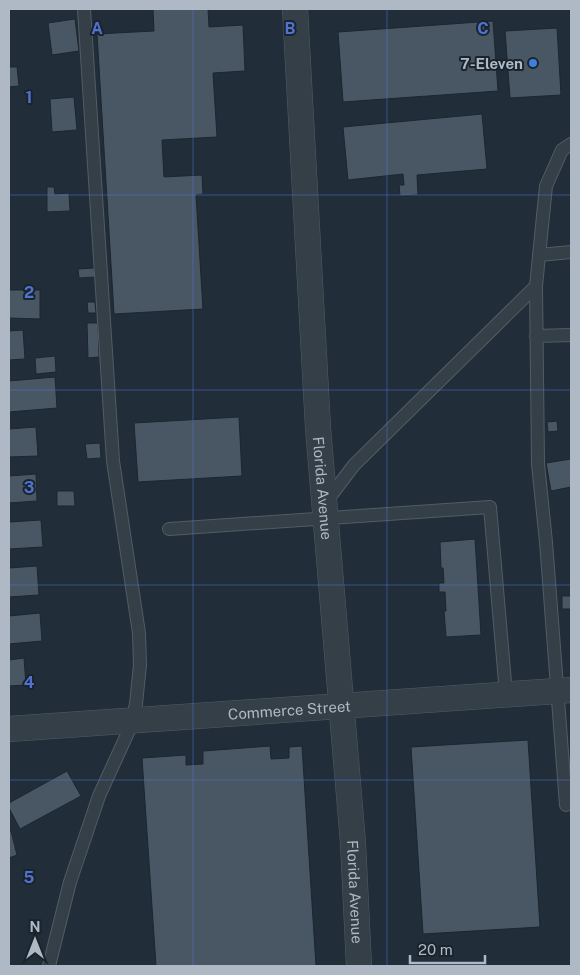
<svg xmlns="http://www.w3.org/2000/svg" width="580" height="975" font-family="'Public Sans',sans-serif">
  <rect width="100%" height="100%" fill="#212d38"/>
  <!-- building -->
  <path fill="#495764" stroke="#1c262f" d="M153,9H208L209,27L243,25L245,71L213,73L217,137L162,140L164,177L202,175L203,194L196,195L203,309L114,314L97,34L154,31Z
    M75,19L79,51L52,55L48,23Z
    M493,21L498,91L343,102L338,32Z
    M557,28L561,95L510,98L505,31Z
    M9,67H17L19,86L9,87Z
    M74,97L77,130L52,132L50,99Z
    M482,114L487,169L417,175L418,195L400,196L399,185H404L403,174L348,180L343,127Z
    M47,187H54L55,194L69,193L70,211L47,212Z
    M94,268L95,277L79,278L78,269Z
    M9,290H40V319L9,318Z
    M87,302H95L96,313H88Z
    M87,323H98L99,357L88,358Z
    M23,330L25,359L9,360V331Z
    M55,356L56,372L36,374L35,358Z
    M55,377L57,408L9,412V381Z
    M239,417L242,476L138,482L134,423Z
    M557,421L558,431L548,432L547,422Z
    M36,427L38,456L9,457V429Z
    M100,443L101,458L87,459L85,444Z
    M571,459V487L551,491L546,463Z
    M36,474L37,501L9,503V476Z
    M57,491H74L75,506H57Z
    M41,520L43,547L9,549V522Z
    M475,539L481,635L446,637L444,611H446L445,592H439V583H444L443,568H441L440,542Z
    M37,566L39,595L9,597V568Z
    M562,596H571V609H562Z
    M40,613L42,641L9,644V616Z
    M24,658L26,685L9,686V660Z
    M528,740L540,927L423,934L411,747Z
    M270,746L271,759L289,758V747L302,746L316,966H156L142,758L186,755V765L203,764V751Z
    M67,771L81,796L20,829L9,808V803Z
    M11,831L17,855L9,858V832Z"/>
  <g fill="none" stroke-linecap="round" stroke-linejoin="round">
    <defs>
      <path id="service" d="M539,255L571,252
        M536,336L571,335
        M326,502L354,465L536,286
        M169,529L490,507L506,694
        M566,805L546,542L538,464L536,286L546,186L562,150L571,144
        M49,966L70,882L99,796L130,728L136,704L140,665L139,633L113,461L84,9"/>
      <g id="minor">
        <path id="s1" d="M295,9L318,428L353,843L359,966"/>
        <path id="s2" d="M9,729L571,690"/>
      </g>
    </defs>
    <!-- service casing -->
    <use href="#service" stroke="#525c66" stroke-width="14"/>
    <!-- minor casing -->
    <use href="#minor" stroke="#525c66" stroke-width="26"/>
    <!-- service -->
    <use href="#service" stroke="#353f48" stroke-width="12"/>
    <!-- minor -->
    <use href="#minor" stroke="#353f48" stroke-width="25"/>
  </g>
  <!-- grid -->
  <path fill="none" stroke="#5073d1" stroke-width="1" stroke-opacity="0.55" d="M193,9V966M387,9V966M9,195H571M9,390H571M9,585H571M9,780H571"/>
  <!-- markers -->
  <circle fill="#3f7fe0" stroke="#1a242d" stroke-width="2" cx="533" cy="63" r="5"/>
  <g text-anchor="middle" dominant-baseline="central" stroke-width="4" stroke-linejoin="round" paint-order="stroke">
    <!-- poi labels -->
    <g font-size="15" font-weight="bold" fill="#afb9c5" stroke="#1a242d" text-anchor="end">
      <text x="523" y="63">7-Eleven</text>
    </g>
    <!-- street labels -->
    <g font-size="15" fill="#afb9c5" stroke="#1a242d">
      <text stroke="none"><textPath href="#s1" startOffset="480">Florida Avenue</textPath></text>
      <text stroke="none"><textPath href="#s2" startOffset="281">Commerce Street</textPath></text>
      <text stroke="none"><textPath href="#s1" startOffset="885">Florida Avenue</textPath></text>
    </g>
  </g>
  <g font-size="16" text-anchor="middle" font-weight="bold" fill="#5073d1" stroke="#1a242d" stroke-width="4" stroke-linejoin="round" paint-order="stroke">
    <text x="97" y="34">A</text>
    <text x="290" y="34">B</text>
    <text x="483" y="34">C</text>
    <text x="29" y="103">1</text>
    <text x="29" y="298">2</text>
    <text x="29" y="493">3</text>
    <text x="29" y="688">4</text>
    <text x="29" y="883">5</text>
  </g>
  <!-- border -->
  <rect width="580" height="975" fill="none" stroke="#afb9c5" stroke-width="20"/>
  <!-- north arrow -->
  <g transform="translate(35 940)" stroke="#1a242d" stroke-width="4" paint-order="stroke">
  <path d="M0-4L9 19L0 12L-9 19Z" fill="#afb9c5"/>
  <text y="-8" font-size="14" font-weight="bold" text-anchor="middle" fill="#afb9c5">N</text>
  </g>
  <!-- scale -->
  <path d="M410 955v8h75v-8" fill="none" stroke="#afb9c5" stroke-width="2.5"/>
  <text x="418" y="955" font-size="15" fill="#afb9c5" stroke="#1a242d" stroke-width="4" paint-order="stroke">20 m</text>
</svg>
